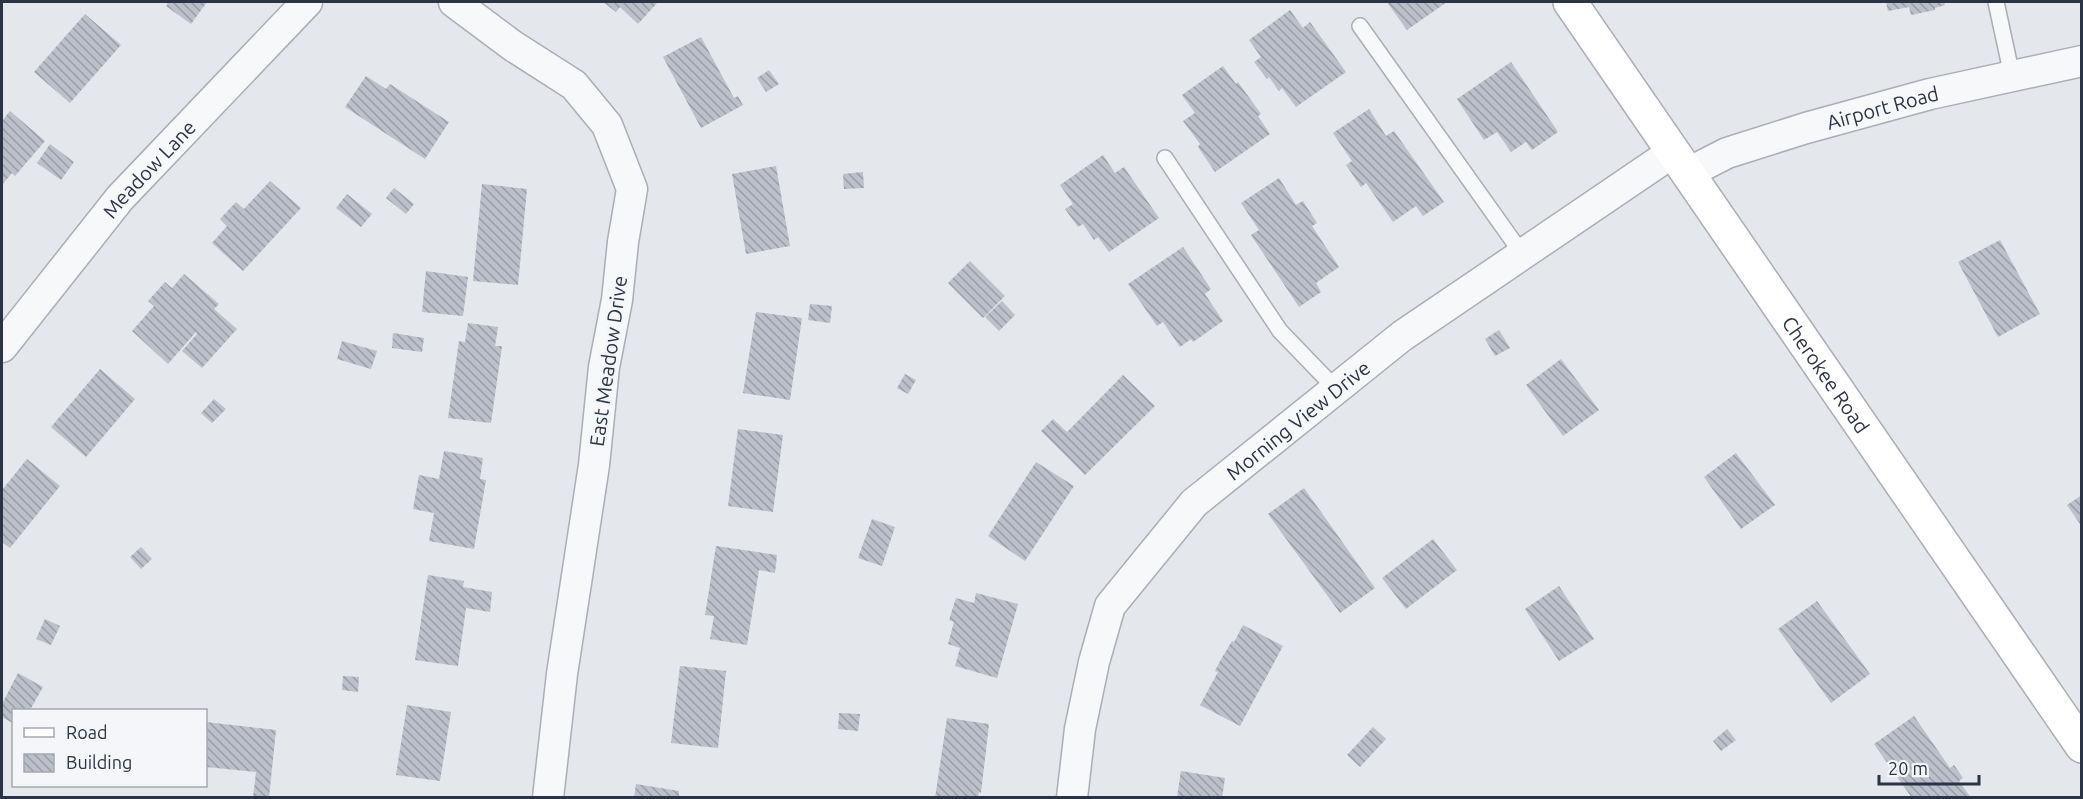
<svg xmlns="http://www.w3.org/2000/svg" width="2083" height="799" font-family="Ubuntu,sans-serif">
  <defs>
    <pattern id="building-back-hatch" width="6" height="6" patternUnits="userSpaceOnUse" patternTransform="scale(1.5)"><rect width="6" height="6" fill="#bbc0ca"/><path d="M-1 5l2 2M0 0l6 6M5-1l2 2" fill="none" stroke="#989da6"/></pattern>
  </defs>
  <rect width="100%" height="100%" fill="#e4e7ec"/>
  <!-- building -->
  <path fill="url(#building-back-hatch)" d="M164,2H207L191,24L166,6L168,4Z
    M603,2H658L638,24L620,7L616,12Z
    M1387,2H1447L1407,30Z
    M1886,2H1944L1945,5L1935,8V10L1911,15L1909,7L1888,11Z
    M1290,10L1303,28L1310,22L1346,72L1296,107L1282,88L1279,91L1269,77L1267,79L1254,62L1261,57L1249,40Z
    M85,14L121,45L70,103L34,72Z
    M701,37L734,98L738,96L743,105L701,128L663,57Z
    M1511,62L1558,132L1532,150L1526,142L1511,152L1497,132L1484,140L1457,99Z
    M1223,66L1236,84L1238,82L1261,114L1258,116L1270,134L1215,172L1198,147L1200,144L1183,121L1195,113L1182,95Z
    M769,70L779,84L766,92L757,78Z
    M366,76L386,89L390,84L449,122L425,159L345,107Z
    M1369,109L1386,136L1394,131L1444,202L1423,216L1416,206L1393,222L1366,183L1361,187L1346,165L1352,161L1333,133Z
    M10,111L45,141L15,176L12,173L2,185V121Z
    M50,144L74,162L61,180L37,163Z
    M1103,155L1115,173L1124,167L1159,218L1109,252L1098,237L1094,240L1083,224L1078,227L1065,209L1073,204L1060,185Z
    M776,166L790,246L746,254L732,174Z
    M863,172L864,188L844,189L843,174Z
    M1279,178L1296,205L1303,201L1317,223L1312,226L1339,267L1316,283L1321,292L1299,307L1251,235L1259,230L1241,203Z
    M270,181L301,208L243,271L212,243L227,226L220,219L236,202L244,209Z
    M482,184L527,189L518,285L473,281Z
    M394,188L414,204L406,214L386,198Z
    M347,194L372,214L361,227L336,208Z
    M2000,240L2040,314L1998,337L1958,262Z
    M1183,247L1211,289L1205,294L1223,321L1193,342L1191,339L1180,347L1163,322L1157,326L1128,284Z
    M970,261L1005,296L983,318L948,283Z
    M426,271L468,277L463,316L422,312Z
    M184,274L219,304L214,309L237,329L202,368L182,351L197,334L196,332L168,364L132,331L154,306L148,301L165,282L172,288Z
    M1002,301L1015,315L999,331L985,317Z
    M810,304L832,306L830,323L808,320Z
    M756,312L802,318L790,400L743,393Z
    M468,323L498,327L495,346H502L491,423L448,418L459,341L465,342Z
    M1499,330L1510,348L1495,356L1485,339Z
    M393,333L424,338L422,352L392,348Z
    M342,341L377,351L371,369L337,359Z
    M1561,359L1599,410L1563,436L1526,385Z
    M100,369L135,399L86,457L51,427Z
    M905,374L916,380L908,394L897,388Z
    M1123,375L1155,406L1085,475L1041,431L1053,419L1067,432Z
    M214,399L226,409L212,423L201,413Z
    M738,429L783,435L773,512L728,506Z
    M444,451L483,458L480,479L486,480L474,549L429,541L434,513L413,509L419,475L439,479Z
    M1736,453L1775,505L1741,529L1704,477Z
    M27,459L60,486L10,548L2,542V490Z
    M1036,462L1074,486L1025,561L988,536Z
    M1304,488L1375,588L1340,613L1268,514Z
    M2082,495V523L2080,524L2067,505Z
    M872,519L895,527L882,566L858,558Z
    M1433,539L1457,570L1406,609L1382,578Z
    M716,546L777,555L775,573L759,570L747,645L710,639L714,616L705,615Z
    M141,547L152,559L141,569L130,557Z
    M428,575L464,581L463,587L492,592L490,612L466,608L458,666L415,660Z
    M1559,586L1594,639L1559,661L1525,609Z
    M976,593L1018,604L997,678L955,666L960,648L948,644L954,622L949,620L956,598L974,603Z
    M1817,601L1870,674L1831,703L1778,629Z
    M45,619L60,626L51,645L36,639Z
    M1243,625L1283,646L1240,726L1200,705L1218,672L1215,671L1220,661L1232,641L1234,642Z
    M680,666L726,671L718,748L671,743Z
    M18,673L43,687L30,710H14V724L2,717V704Z
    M343,676L359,677L358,692L342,690Z
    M407,705L451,712L440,781L396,775Z
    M839,713L860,714L858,731L838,729Z
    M1914,716L1950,768L1954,765L1963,778L1959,781L1971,798H1912L1876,747L1874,744Z
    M947,718L989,724L981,793L979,792L978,798H935Z
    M206,722L276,730L269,798H253L256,772L206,767Z
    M1373,727L1386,739L1360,767L1347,755Z
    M1727,729L1736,740L1721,751L1713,741Z
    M1181,771L1225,778L1222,798H1177Z
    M636,784L679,791V798H634Z"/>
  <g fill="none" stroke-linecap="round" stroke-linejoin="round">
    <defs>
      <path id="lane" d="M1996,2L2012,76
        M1360,26L1523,255
        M1165,158L1280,331L1336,389"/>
      <g id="street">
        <path d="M454,2L513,46L574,85L607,125L632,189L623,242L617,300L604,367L594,465L562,674L548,798"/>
        <path id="s1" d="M1688,173L1727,153L1806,128L1930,94L2082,61"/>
        <path id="s2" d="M2,347L120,198L307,2"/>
        <path id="s3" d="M1072,798L1080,729L1094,662L1110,606L1194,503L1402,336L1673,152"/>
      </g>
      <g id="secondary">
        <path id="s4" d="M1570,2L2082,746"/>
      </g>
    </defs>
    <!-- lane casing -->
    <use href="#lane" stroke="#a9aeb7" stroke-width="18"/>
    <!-- street casing -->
    <use href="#street" stroke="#a9aeb7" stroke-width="33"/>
    <!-- secondary casing -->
    <use href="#secondary" stroke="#a9aeb7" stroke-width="36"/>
    <!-- lane -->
    <use href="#lane" stroke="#f7f8fa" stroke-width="15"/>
    <!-- street -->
    <use href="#street" stroke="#f7f8fa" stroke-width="30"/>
    <!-- secondary -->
    <use href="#secondary" stroke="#fff" stroke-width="33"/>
  </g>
  <g text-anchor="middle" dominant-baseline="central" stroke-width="5" stroke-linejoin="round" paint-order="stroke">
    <!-- street labels -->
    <g font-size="20" fill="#2b3445" stroke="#f4f6f9">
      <text stroke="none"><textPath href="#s1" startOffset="206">Airport Road</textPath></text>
      <text stroke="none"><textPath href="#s2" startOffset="231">Meadow Lane</textPath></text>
      <text transform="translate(608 361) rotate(-82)">East Meadow Drive</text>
      <text stroke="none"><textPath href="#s4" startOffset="452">Cherokee Road</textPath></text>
      <text stroke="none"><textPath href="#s3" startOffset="462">Morning View Drive</textPath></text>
    </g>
  </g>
  <!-- border -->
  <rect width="2083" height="799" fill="none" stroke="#2b3445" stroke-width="6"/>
  <!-- legend -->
  <rect x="12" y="709" width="195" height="78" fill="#f4f6f9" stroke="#a4a8b1" stroke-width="1.5"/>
  <rect x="24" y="728" width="30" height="9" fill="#ffffff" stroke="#a4a8b1" stroke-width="1.5"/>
  <text x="66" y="739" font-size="18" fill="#2b3445">Road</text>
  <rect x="24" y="754" width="30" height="18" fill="url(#building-back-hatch)" stroke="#a4a8b1" stroke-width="1.5"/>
  <text x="66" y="769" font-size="18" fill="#2b3445">Building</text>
  <!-- scale -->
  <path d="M1879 775v9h100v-9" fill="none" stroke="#2b3445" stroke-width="3"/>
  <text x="1888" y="775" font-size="18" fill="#2b3445" stroke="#f4f6f9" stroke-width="4.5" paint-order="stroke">20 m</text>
</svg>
